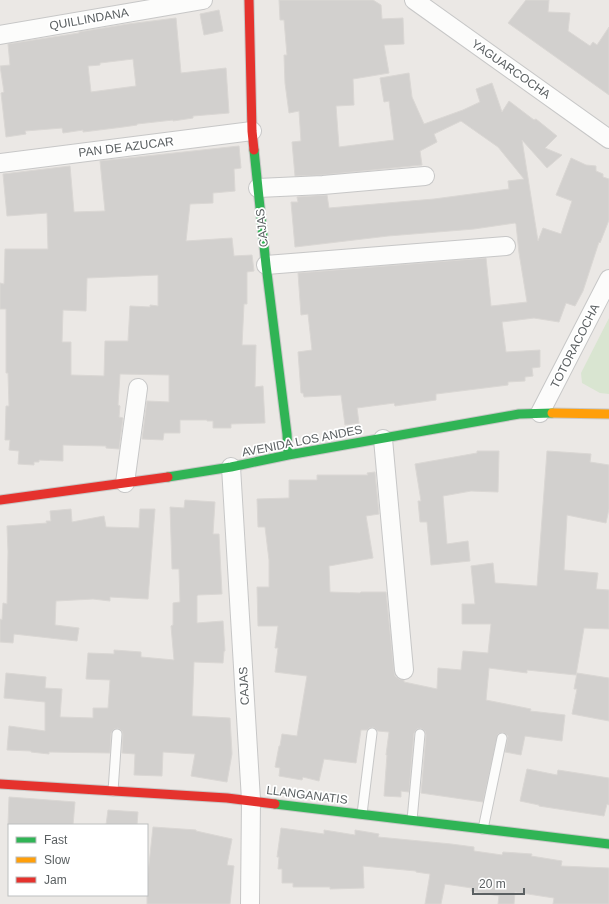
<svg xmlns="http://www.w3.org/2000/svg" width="609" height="904" font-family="Arial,sans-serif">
  <rect width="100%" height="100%" fill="#ebe8e5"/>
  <!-- green -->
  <path fill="#d9e5d1" d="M609,318V394L600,393L582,383L581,373Z"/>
  <!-- building -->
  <path fill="#d2d0ce" stroke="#dad7d4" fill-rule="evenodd" d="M279,0H373L381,5L382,19L403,18L404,44L384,45L389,73L353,79L354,105L336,106L339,147L394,140L389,101L384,102L380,78L409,73L412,97L424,124L463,110L480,102L476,89L492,83L502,112L509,101L534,120L536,119L557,136L545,148L562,155L547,168L522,140L538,241L543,228L561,234L572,201L556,195L571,158L586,165L596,166V171L603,174V177L609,179V220L600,243L599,242L583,291L575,306L566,303L559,322L534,318L502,322L506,352L540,350V367L532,368L533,376L525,377V381L508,382V385L436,394V400L395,406L394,403L357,408L359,423L345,425L341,395L304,397L303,393H301L298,352L312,350L308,314L301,315L298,273L486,258L491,306L527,302L519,253L516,224L515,223L474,229L388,236L295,247L291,202H298L297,197L327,195L329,208L434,199L509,189L508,181L524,179L498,147L461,121L434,134L437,142L420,151L422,165L322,175L295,176L292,142L301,141L299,111L289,113L285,83L284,55H287L284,20H280Z
    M526,0H549L548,12L570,13L568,31L590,46L593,42L597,45L609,27V95L508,23Z
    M219,10L223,31L204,35L200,14Z
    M176,18L181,73L226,68L229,113L193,116V118L173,121V120L137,124V125L123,127L83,132V130L63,133L62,128L25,131L26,134L6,137L1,93L4,92L0,66L10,65L8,44L79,33V32L128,24ZM133,59L136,86L91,92L88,66L100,65V63Z
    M239,146L241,168L234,169L235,191L213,193V203L190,204L186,241L232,238L234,256L252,255L254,271L247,272V304H244L242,345H256L255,387L263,386L265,423L231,424V428H213V421H207V420H180V433H164L163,440L142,439L147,401L169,402V375L120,374L118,405L120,406L119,417L123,418L119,449L106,448V446L63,445V461L39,460V462H34V465L18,464L19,451L9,450L10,440H5L6,406H9L8,373H6V309H0V283L4,284L5,249H48L47,213L7,216L3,174L70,166L74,212L105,211L100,161ZM158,275V306L150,305V307L130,306L128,341H105L104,376L71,375V342H62L63,310L86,311L87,278Z
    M477,451H499L498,492L471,491L443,496L447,544L468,541L470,561L431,565L427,522H420L418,501H421L415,464L477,453Z
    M547,451L591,454L590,462L609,465V509L606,523L567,515L564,570L598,573L596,589L609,590V629L584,628L576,675L527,670V673L489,668L486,700L531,709L530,711L565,715L562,741L525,736L521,755L505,752L508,736L503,732L498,734L483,802L421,793L426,735L425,731L421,728L417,729L414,733L409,792L401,791V797L384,796L387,755H386L389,732L378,731L373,727L369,728L367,730H361L356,763L324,759L319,781L303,777L302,780L279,776L280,768L275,767L279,746H280L282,734L297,736L307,676L275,672L278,648H275L278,626H258L257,587H269V560L265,527H258L257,499L289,498V480H317V475H368L367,473L375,472L379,514L366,516L373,558L329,566L330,592L360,593L361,592H386L394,671L395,676L399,679L404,680V682L437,689L438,668L461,670L463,651L488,653L491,624H462V604H475L471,566L493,563L495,583L537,586Z
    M185,500L215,502L213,534H219L222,594L198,595L197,596V623L223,621L225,651H224L223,663L194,662L192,716L230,718L232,754L227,782L191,776L195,754L163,752L162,776L134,775L135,754L122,753L123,734L122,731L118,728L114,729L111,733L110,753L49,752V754L31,752V751L7,750L9,726L45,731V702L4,698L6,673L46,677L45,688L62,689L60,717L93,718V708H108L110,680L86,679L88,653L114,654V650L141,652V657L174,660L171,626L173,625V603L180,602L179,569H172L170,507L184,508Z
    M71,509L72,522L104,516L106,527L139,528L140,509H155L148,599L110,597V601L93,599L56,601L55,625L79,628L77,641L14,634L13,643L0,642V619L2,620L3,603L7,604L8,552L7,526L47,523L46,521H51L50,511Z
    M577,673L609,678V721L572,714L577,689H574Z
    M527,769L557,775L558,770L609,778V805L607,804L604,816L539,806V805L520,801Z
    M9,797L75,802L73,825H8Z
    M108,810L138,812L137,825H106Z
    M153,827L196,830V831L232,839L227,865L234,866L230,904H147V883Z
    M281,828L324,834V830L355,835V830L379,834L378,837L451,844L474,847V851L502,855L503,852L532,854L531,856L562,861L561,866L609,868V904H553L554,898L515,892L514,904H498L499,896L471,891L472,888L445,884L441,904H425L430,874L416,872V871L363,866L364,888L330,889V887H293V883H282V869H278L279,857H277Z"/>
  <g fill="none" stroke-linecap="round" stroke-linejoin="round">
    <defs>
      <path id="lane" d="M113,791L117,734
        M362,814L372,733
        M412,820L420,734
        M483,829L502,738"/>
      <path id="street" d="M414,0L609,139
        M0,35L203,0
        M0,163L252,131
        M258,188L323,185L425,176
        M266,265L506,246
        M540,413L609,279
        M383,439L404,670
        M231,467L251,800L250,904
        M125,483L138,388"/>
      <path id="fast" d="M254,150L266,265L287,434L288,455
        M168,477L231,467L288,455L519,414L552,413
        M275,804L609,844"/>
      <path id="slow" d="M552,413L609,414"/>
      <path id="jam" d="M249,0L252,131L254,150
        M0,500L168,477
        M0,784L227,798L275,804"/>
    </defs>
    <!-- lane casing -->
    <use href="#lane" stroke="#c7c7c7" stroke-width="11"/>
    <!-- street casing -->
    <use href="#street" stroke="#c7c7c7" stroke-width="20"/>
    <!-- fast casing -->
    <use href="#fast" stroke="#c7c7c6" stroke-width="11"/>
    <!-- slow casing -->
    <use href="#slow" stroke="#c7c7c6" stroke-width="11"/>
    <!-- jam casing -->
    <use href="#jam" stroke="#c7c7c6" stroke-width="11"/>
    <!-- lane -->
    <use href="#lane" stroke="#fcfcfb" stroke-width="9"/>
    <!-- street -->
    <use href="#street" stroke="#fcfcfb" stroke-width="18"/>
    <!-- fast -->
    <use href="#fast" stroke="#30b455" stroke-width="9"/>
    <!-- slow -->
    <use href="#slow" stroke="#ff9f0a" stroke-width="9"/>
    <!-- jam -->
    <use href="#jam" stroke="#e5322d" stroke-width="9"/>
  </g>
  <g text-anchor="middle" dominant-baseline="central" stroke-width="3.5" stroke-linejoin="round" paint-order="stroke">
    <!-- street labels -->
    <g font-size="12" fill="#5b6062" stroke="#fff">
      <text transform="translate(89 19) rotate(-10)">QUILLINDANA</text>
      <text transform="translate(511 69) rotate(35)">YAGUARCOCHA</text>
      <text transform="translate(126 147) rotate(-7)">PAN DE AZUCAR</text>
      <text transform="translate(262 228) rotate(-96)">CAJAS</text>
      <text transform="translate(575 346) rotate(-63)">TOTORACOCHA</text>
      <text transform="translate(302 441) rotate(-11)">AVENIDA LOS ANDES</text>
      <text transform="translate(244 686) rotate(-93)">CAJAS</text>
      <text transform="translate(307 795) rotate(7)">LLANGANATIS</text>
    </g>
  </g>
  <!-- legend -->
  <rect x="8" y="824" width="140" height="72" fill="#ffffff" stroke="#bdbfc0"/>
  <rect x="16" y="837" width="20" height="6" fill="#30b455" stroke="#bdbfc0"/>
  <text x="44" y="844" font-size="12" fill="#5b6062">Fast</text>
  <rect x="16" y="857" width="20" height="6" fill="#ff9f0a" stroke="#bdbfc0"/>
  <text x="44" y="864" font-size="12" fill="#5b6062">Slow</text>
  <rect x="16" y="877" width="20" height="6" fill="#e5322d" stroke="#bdbfc0"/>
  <text x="44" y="884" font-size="12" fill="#5b6062">Jam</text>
  <!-- scale -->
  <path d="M473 888v6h51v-6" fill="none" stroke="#5b6062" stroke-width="2"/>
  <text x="479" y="888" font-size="12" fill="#5b6062" stroke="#ffffff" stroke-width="3" paint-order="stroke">20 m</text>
</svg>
